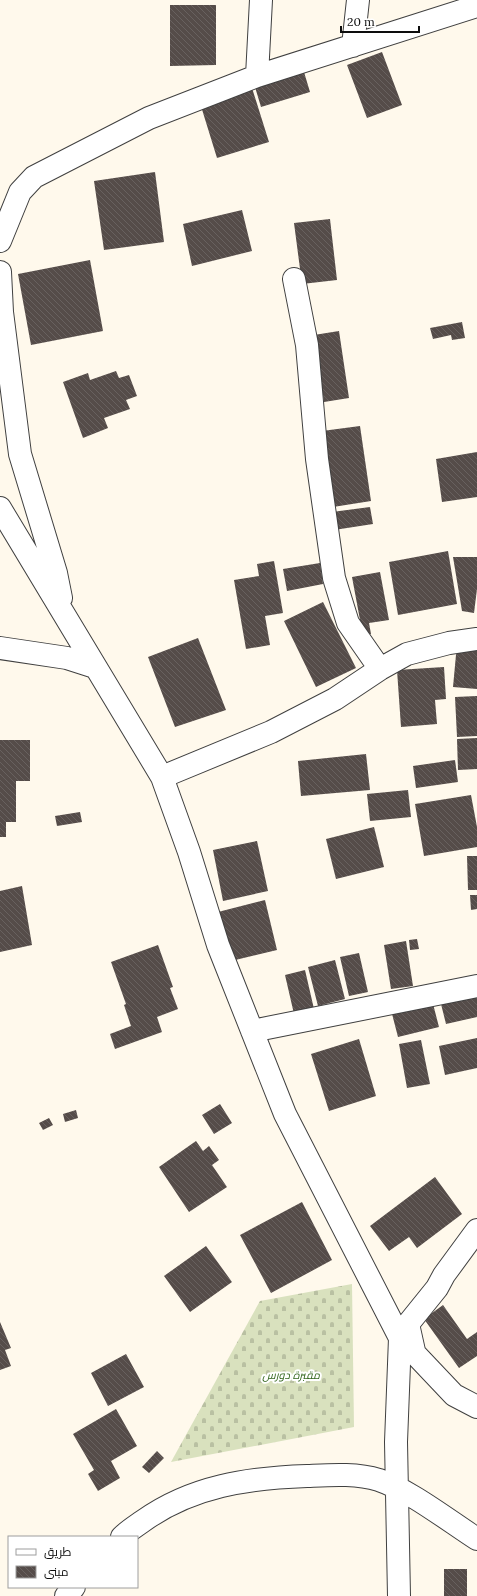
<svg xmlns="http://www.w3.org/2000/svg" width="477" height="1596" font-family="Lora,Cairo,serif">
  <defs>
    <pattern id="cemetery-stones" width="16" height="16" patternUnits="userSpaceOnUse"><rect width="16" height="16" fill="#d9e1be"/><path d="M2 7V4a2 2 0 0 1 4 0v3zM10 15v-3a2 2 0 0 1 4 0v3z" fill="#b9c0a2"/></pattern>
    <pattern id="building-back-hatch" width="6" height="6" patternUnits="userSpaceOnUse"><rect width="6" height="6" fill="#554c49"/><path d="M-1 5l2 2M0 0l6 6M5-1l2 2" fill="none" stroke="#68615f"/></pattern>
  </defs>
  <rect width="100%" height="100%" fill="#fff9ec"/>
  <!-- cemetery -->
  <path fill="url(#cemetery-stones)" d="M352,1284L354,1427L171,1462L260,1301Z"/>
  <!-- building -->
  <path fill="url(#building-back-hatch)" d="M170,5H216V65L170,66Z
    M382,52L402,105L367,118L347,65Z
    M304,72L310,92L261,107L255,87Z
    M252,88L269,142L217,158L200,103Z
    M155,172L164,242L104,250L94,181Z
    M242,210L252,251L192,266L183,224Z
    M330,219L337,280L302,284L294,223Z
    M90,260L103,331L31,345L18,274Z
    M462,322L465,338L452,340L451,335L433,339L430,328Z
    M339,331L349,398L324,402L314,335Z
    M116,371L119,378L129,375L137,396L126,400L130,409L104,418L108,428L83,438L63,382L88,373L90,380Z
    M360,426L371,501L333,507L322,431Z
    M477,452V497L442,502L436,459Z
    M370,507L373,524L334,530L332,512Z
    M448,551L457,604L398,615L389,562Z
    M453,557H477V589L474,613L462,611Z
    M274,561L283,613L265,616L270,645L246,649L234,580L259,576L257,564Z
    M320,563L323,584L287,591L283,569Z
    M380,572L389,620L369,623L371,634L363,636L352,577Z
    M323,602L356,668L316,687L284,621Z
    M198,638L226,710L175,727L148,657Z
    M457,644L477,646V689L453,687Z
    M444,667L446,699L435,700L437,724L401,727L397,670Z
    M477,696V736L457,737L455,697Z
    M477,738V769L458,770L457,739Z
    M0,740H30V781H16V822H6V837H0Z
    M366,754L370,790L301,796L298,761Z
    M455,760L458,782L416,788L413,766Z
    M408,790L411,817L370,821L367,794Z
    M471,795L477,827V847L424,856L415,804Z
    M80,812L82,822L57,826L55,816Z
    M374,827L384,867L336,879L326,839Z
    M257,841L268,891L223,901L213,850Z
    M467,856H477V890H468Z
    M22,886L32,945L0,952V891Z
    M470,895H477V909L471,910Z
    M265,900L277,950L231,961L218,912Z
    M417,939L419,949L410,950L409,940Z
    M406,941L413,986L391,989L384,945Z
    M158,945L173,987L170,988L178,1009L157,1017L162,1032L115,1049L110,1034L131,1026L124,1005L126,1004L111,962Z
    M359,953L368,992L349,996L340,957Z
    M335,960L345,999L318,1006L308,967Z
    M305,970L314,1009L294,1014L285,975Z
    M477,992V1017L446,1024L440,1000Z
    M432,1000L439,1027L398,1037L391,1010Z
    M477,1038V1068L445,1075L439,1046Z
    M359,1039L376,1096L329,1111L311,1054Z
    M421,1040L430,1084L407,1088L399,1044Z
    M220,1104L232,1123L214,1134L202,1115Z
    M76,1110L78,1118L65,1122L63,1114Z
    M49,1118L53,1125L43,1130L39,1123Z
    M196,1141L203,1151L209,1146L219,1160L212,1165L227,1187L189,1212L159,1167Z
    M435,1177L462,1214L417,1248L409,1237L389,1251L370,1226Z
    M302,1202L332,1260L271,1293L240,1235Z
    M206,1246L232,1282L190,1312L164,1276Z
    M443,1305L467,1339L477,1332V1356L459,1368L424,1319Z
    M0,1322L11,1348L5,1350L11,1366L0,1370Z
    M126,1354L144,1387L108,1406L91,1373Z
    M116,1409L137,1446L111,1461L120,1478L98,1491L88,1474L94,1470L73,1434Z
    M157,1451L164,1458L149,1473L142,1467Z
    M444,1569H467V1596H444Z"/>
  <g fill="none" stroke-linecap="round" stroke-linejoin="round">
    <defs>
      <path id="minor" d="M353,46L358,0
        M257,76L261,0
        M0,241L20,192L34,177L149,118L257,76L477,6
        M0,272L2,312L20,454L56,573L61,598
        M294,279L307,345L317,459L334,578L348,623L380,669
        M0,508L162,777L189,852L218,945L285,1114L400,1338L454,1395L477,1407
        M0,648L67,658L95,667
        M162,777L271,732L335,699L380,669L407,654L449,643L477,639
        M252,1031L477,986
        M414,1351L408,1324L437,1288L444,1275L477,1230
        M122,1537C128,1531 136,1526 143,1521C192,1486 248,1478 307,1476C330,1475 356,1473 379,1480C409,1490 449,1521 477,1539
        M66,1596L74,1587
        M399,1596L396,1442L400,1338"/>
    </defs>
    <!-- minor casing -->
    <use href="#minor" stroke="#404040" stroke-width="24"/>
    <!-- minor -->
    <use href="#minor" stroke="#fff" stroke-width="22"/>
  </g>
  <g text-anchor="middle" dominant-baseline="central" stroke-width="4" stroke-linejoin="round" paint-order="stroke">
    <!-- park labels -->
    <g font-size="11" font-style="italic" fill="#32651c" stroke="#fff">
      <text x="291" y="1375">مقبرة دورس</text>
    </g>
  </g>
  <!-- legend -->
  <rect x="8" y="1536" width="130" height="52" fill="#ffffff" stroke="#9e9e9e"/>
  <rect x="16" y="1549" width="20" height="6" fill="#ffffff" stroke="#9e9e9e"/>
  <text x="44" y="1556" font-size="12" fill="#0d0d0d">طريق</text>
  <rect x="16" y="1566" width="20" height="12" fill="url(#building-back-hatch)" stroke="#9e9e9e"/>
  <text x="44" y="1576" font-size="12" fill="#0d0d0d">مبنى</text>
  <!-- scale -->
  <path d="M341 26v6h78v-6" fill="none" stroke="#0d0d0d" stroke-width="2"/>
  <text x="347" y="26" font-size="12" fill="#0d0d0d" stroke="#ffffff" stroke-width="3" paint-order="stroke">20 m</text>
</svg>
